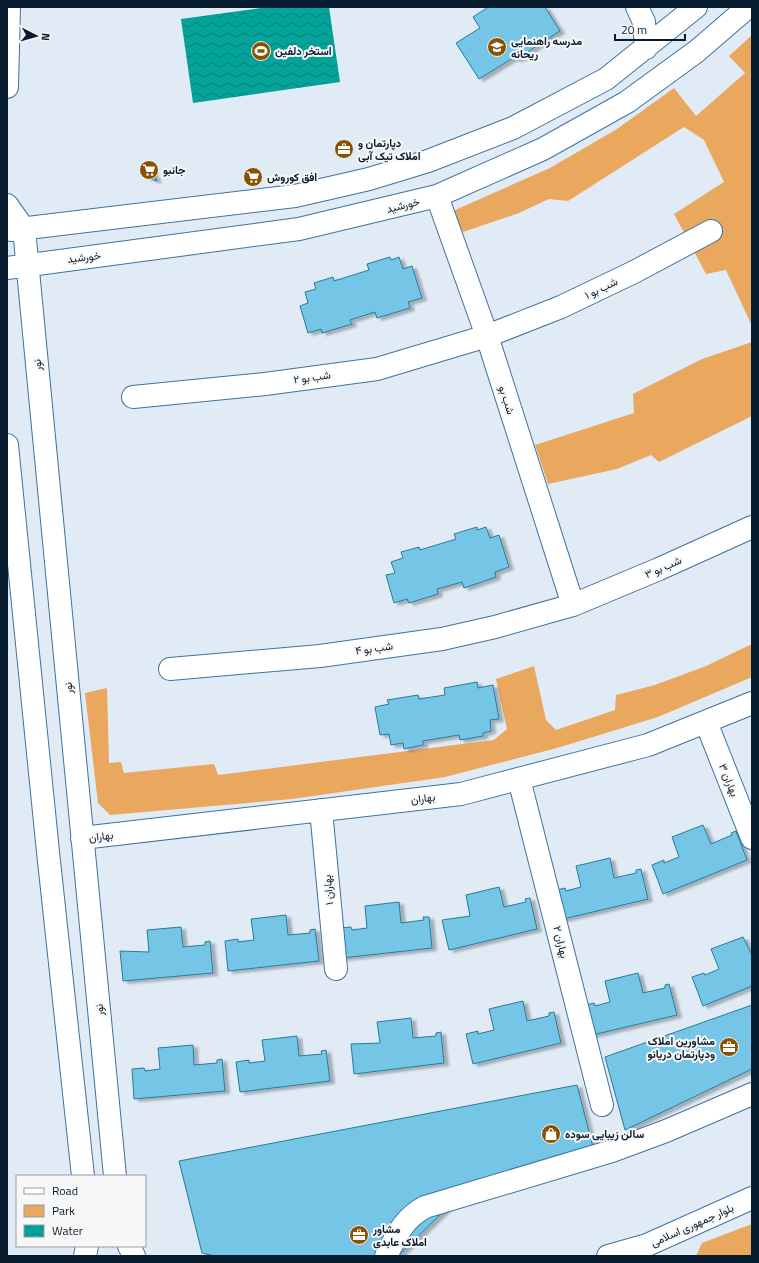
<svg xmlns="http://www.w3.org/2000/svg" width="759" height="1263" font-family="'Titillium Web',Vazirmatn,sans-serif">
  <defs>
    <pattern id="water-waves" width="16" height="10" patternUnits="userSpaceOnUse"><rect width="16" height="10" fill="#03a399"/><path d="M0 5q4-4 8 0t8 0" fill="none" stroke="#03847d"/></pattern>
    <filter id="shadow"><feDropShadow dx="4.5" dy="2.5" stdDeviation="1" flood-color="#0004"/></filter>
  </defs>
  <rect width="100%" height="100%" fill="#e0ebf6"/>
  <!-- green -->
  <path fill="#eaa75e" d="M752,35V326L726,270L706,274L674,214L724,182L704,140L684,127L568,201L549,199L519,213L463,232L453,211L550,168L617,129L674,88L696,116L745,73L729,56Z
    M752,342V416L659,462L651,455L617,469L548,484L535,445L634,413L633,394L702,359Z
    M752,644V677L658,717L557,748L445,777L292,799L110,815L98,803L85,693L107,688L109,763L121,762L124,773L214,764L218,775L494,740L507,729L496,679L534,666L546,720L556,730L615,710L616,695L655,685L706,666Z
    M752,1224V1256H696L702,1243Z"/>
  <!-- water -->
  <path fill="url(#water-waves)" d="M268,7H329L340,82L193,103L181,19Z"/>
  <!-- building -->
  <path fill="#75c5e7" stroke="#267b9a" filter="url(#shadow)" d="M488,7H545L560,31L529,51L527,56L518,59L513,58L479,79L456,43L480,28L473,17Z
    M150,166L157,181L141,175Z
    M390,257L391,260L399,257L403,269L412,266L422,298L408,302L410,308L377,318L375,312L350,320L352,324L322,333L321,329L308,333L300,306L308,303L305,292L316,289L314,283L333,277L334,281L369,270L367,264Z
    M477,527V530L486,527L490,538L499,535L509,567L495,572L496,577L464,588L462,582L437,589L438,594L409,603L407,599L394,603L386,575L395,573L391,562L403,558L401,552L419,547L420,550L456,539L454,534Z
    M477,682L478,688L493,685L499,719L490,720L491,731L483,733V736L460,740L459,735L423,741V745L404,749L403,743L391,745L389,734L380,735L375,707L389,704L387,700L418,695L419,699L445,695L444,688Z
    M703,825L711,844L732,835L731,833L736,831L747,860L663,894L652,865L664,860V863L679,857L672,837Z
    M610,858L614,878L636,873V870L641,869L648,899L559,920L553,891L565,888L566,891L581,887L576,866Z
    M499,887L504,907L526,902L525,899L530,898L537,929L449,950L442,920L470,916L466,895Z
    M399,902L401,923L424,920L423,917H429L432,948L342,958L338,928L351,927L352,930L367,928L365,906Z
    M286,915L288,935L310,933V930L315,929L319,961L228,971L225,941L238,939V942L254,940L251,919Z
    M181,927L183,947L205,945V942L210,941L213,973L123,981L120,951L149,952L147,930Z
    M743,937L752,955V986L703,1006L692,977L704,973L705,975L719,969L711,949Z
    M638,973L643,993L665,988V985L669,984L677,1015L588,1036L581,1006L594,1003L595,1006L610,1002L605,981Z
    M523,1001L527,1021L549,1016V1013L554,1012L561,1043L473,1064L466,1034L478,1031V1034L494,1030L489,1009Z
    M752,1005V1069L625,1130L605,1057Z
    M411,1018L413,1038L436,1036V1033L441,1032L444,1063L354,1074L351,1044L380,1043L377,1022Z
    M297,1036L299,1056L322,1054L321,1051L326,1050L330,1081L240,1092L236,1062L249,1060V1063L265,1061L262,1040Z
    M193,1045L194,1065L217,1063V1060L222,1059L225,1091L134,1099L132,1069L144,1068L145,1071L160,1069L158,1048Z
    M577,1085L595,1155L454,1201L398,1256H215L202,1253L179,1161Z"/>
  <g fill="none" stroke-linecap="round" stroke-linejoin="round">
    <defs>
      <path id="minor" d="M637,7L644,22L646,48
        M7,87L9,7
        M437,196L487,336L573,605
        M7,205L24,229L115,1176
        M11,230L295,196L369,179L428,161L513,128L606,79L696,7
        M7,268L299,229L437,196L543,149L627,102L697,51L748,7
        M133,397L265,384L377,369L487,336L561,307L634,272L711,231
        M7,445L48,852L83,1176
        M170,669L320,656L442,639L495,627L573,605L659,569L752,527
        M706,722L752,838
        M519,779L602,1105
        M321,810L336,969
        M82,838L461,794L648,745L752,703
        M129,1246L134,1256
        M85,1256L87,1246
        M386,1256C397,1235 403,1219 425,1207L612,1151L666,1131L752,1094"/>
      <path id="major" d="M608,1256L647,1245L752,1198"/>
    </defs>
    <!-- minor casing -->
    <use href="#minor" stroke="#3e73a1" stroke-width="24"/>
    <!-- major casing -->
    <use href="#major" stroke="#3e73a1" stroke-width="24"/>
    <!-- minor -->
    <use href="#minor" stroke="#fff" stroke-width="22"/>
    <!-- major -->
    <use href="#major" stroke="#fff" stroke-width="22"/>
  </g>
  <!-- icons -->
  <defs>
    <symbol id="school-disc" viewBox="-11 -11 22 22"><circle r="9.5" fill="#885200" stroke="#f7f7f7"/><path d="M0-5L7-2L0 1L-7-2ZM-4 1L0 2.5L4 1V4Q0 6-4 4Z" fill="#fff"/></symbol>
    <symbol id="stadium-disc" viewBox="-11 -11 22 22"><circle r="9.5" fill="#885200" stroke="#f7f7f7"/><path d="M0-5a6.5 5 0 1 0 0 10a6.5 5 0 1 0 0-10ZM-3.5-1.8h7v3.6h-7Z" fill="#fff"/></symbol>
    <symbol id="office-disc" viewBox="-11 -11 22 22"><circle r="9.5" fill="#885200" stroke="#f7f7f7"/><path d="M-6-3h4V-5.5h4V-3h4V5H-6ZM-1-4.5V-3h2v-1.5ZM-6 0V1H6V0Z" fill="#fff"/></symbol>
    <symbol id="supermarket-disc" viewBox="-11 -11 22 22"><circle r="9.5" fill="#885200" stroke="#f7f7f7"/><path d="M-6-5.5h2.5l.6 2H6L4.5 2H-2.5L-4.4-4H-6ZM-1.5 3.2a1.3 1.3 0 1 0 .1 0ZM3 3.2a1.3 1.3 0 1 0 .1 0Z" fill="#fff"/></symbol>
    <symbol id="shop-disc" viewBox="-11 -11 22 22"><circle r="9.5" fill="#885200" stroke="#f7f7f7"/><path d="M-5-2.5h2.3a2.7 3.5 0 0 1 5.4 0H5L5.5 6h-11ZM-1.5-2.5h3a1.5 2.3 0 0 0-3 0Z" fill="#fff"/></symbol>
  </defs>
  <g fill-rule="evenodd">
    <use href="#school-disc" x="486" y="36" width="22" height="22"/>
    <use href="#stadium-disc" x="250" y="40" width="22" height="22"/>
    <use href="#office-disc" x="333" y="138" width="22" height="22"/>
    <use href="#supermarket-disc" x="138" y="159" width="22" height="22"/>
    <use href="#supermarket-disc" x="242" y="166" width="22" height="22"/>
    <use href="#office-disc" x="718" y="1036" width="22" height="22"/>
    <use href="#shop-disc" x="540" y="1123" width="22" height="22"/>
    <use href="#office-disc" x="348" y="1224" width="22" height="22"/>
  </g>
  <g text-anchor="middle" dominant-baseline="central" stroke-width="4" stroke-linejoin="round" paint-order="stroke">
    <!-- poi labels -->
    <g font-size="11" font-weight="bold" fill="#061c2e" stroke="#f7f7f7" text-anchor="start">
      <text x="511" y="41">مدرسه راهنمایی<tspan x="511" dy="13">ریحانه</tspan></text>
      <text x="275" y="51">استخر دلفین</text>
      <text x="358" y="143">دپارتمان و<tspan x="358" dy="13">املاک تیک آبی</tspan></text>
      <text x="163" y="170">جانبو</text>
      <text x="267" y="177">افق کوروش</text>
      <text x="715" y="1041" text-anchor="end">مشاورین املاک<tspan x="715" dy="13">ودپارتمان دریانو</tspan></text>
      <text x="565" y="1134">سالن زیبایی سوده</text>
      <text x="373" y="1229">مشاور<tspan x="373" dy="13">املاک عابدی</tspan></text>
    </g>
    <!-- street labels -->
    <g font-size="11" fill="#061c2e" stroke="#f7f7f7">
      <text transform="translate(403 205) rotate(-14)">خورشید</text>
      <text transform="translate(84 257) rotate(-7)">خورشید</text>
      <text transform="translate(601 288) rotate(-26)">شب بو ۱</text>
      <text transform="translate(37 365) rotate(-95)">نور</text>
      <text transform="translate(312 377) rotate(-8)">شب بو ۲</text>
      <text transform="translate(507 400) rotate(72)">شب بو</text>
      <text transform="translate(663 567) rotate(-24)">شب بو ۳</text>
      <text transform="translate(374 648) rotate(-8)">شب بو ۴</text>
      <text transform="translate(68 688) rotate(-95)">نور</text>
      <text transform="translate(729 780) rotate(68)">بهاران ۳</text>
      <text transform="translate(423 798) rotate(-7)">بهاران</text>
      <text transform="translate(101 836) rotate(-7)">بهاران</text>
      <text transform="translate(328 890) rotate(-95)">بهاران ۱</text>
      <text transform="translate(561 942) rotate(76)">بهاران ۲</text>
      <text transform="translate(99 1010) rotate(-96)">نور</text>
      <text transform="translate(692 1225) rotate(-24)">بلوار جمهوری اسلامی</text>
    </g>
  </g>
  <!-- border -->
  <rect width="759" height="1263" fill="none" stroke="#061c2e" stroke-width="16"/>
  <!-- legend -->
  <rect x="16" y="1175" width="130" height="72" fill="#f7f7f7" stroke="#979fa7"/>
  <rect x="24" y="1188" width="20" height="6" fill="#ffffff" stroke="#979fa7"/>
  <text x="52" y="1195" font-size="12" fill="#061c2e">Road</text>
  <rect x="24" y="1205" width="20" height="12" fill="#eaa75e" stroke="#979fa7"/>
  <text x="52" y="1215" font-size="12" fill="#061c2e">Park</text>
  <rect x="24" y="1225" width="20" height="12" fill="url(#water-waves)" stroke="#979fa7"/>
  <text x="52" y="1235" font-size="12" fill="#061c2e">Water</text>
  <!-- north arrow -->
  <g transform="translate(36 36) rotate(96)" stroke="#f7f7f7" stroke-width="3" paint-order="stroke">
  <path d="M0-3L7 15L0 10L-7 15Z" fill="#061c2e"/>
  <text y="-6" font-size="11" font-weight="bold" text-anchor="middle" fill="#061c2e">N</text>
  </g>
  <!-- scale -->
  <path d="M615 34v6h70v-6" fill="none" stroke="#061c2e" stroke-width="2"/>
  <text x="621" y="34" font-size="12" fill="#061c2e" stroke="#f7f7f7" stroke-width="3" paint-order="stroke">20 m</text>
</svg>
